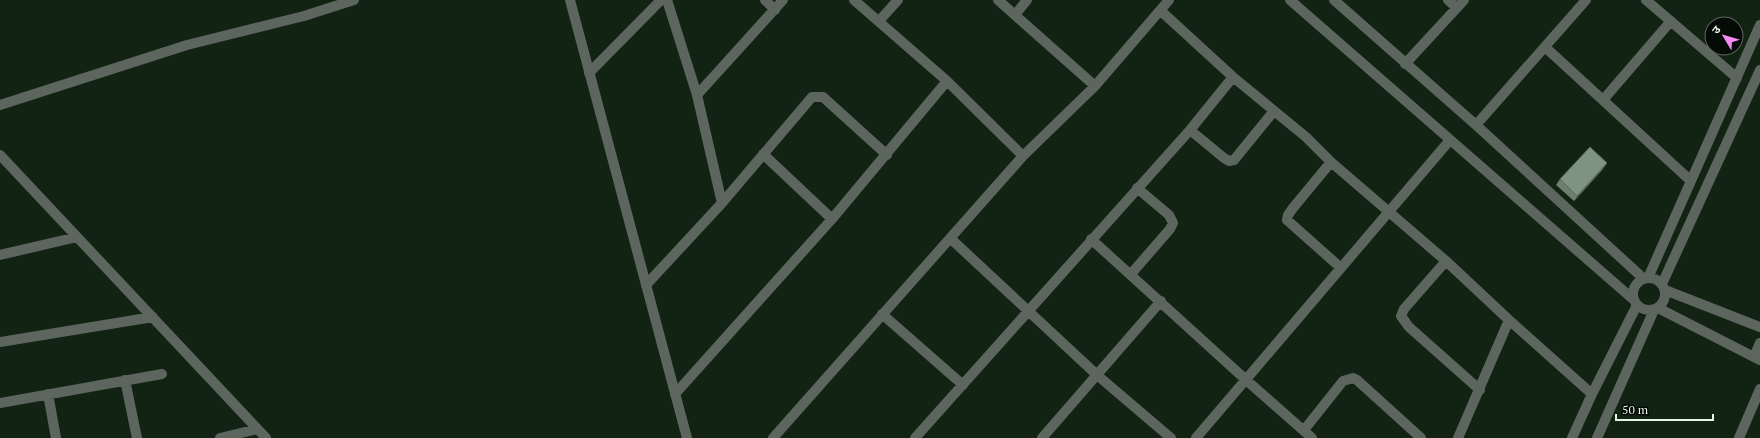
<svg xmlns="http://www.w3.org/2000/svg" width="1760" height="438" font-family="'PT Serif','Noto Sans Devanagari',serif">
  <rect width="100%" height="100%" fill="#122314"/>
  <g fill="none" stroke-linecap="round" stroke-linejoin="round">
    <!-- minor -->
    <path stroke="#5d665e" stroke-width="10" d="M667,0L697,95L722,203
      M765,0L775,10
      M854,0L947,81L1023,156
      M998,0L1095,86
      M1290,0L1634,300
      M1334,0L1476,125L1644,279
      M1448,0L1457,8
      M1646,0L1737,78
      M1161,11L1233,77L1306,137L1331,162L1446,261L1509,320L1592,394
      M1015,15L1027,0
      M879,21L898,0
      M1545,47L1691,181
      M1405,64L1464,0
      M589,73L661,0
      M697,95L783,0
      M1603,100L1671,21
      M0,105L187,45L304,16L354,0
      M1476,125L1586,0
      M1190,130L1224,158L1229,161L1234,160L1274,111
      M763,154L832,219
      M0,155L266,438
      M1331,162L1293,208L1288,215L1287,220L1341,268
      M950,238L1097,375L1171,438
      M1091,239L1245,379L1312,438
      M0,255L77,237
      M1446,261L1404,309L1401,316L1409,327L1480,390
      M1131,274L1170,229L1173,223L1169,215L1137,188
      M1633 294a16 16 0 1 1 32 0a16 16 0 1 1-32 0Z
      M1648,278L1760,25
      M1662,284L1760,70
      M646,285L722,203L812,97H823L887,155
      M1665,290L1760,327
      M1658,308L1760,360
      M882,314L963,385
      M0,342L153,317
      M1754,357L1760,343
      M125,380L137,438
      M48,394L56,438
      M675,394L832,219L947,81
      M0,403L162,374
      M1304,430L1343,381L1353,378L1357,380L1421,438
      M220,438L257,429
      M773,438L1023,156L1095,86L1169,0
      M915,438L1190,130L1233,77
      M1042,438L1161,301
      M1196,438L1450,140
      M1458,438L1509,320
      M1572,438L1592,394L1637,305
      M1597,438L1654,310
      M1739,438L1760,389"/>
    <!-- tertiary -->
    <path stroke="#5d665e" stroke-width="10" d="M570,0L687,438"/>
  </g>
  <!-- wall -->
  <path fill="#6d7e6f" d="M1603,169L1574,201L1556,185L1560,179Z"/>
  <!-- shaded-wall -->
  <path fill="#59675a" d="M1607,163L1603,169L1574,201L1577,196Z"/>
  <!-- building -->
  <path fill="#7f9381" stroke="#59675a" d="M1590,147L1607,163L1577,196L1560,179Z"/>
  <!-- north arrow -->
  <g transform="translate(1724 36) rotate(308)"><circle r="19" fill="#040a05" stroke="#5f6760"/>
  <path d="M0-3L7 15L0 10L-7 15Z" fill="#f38af1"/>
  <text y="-6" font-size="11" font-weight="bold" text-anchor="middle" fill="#e8f3e9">उ</text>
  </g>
  <!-- scale -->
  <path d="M1616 414v6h97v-6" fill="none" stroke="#e8f3e9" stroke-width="2"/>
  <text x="1622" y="414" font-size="12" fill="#e8f3e9" stroke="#040a05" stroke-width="3" paint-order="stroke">50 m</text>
</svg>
